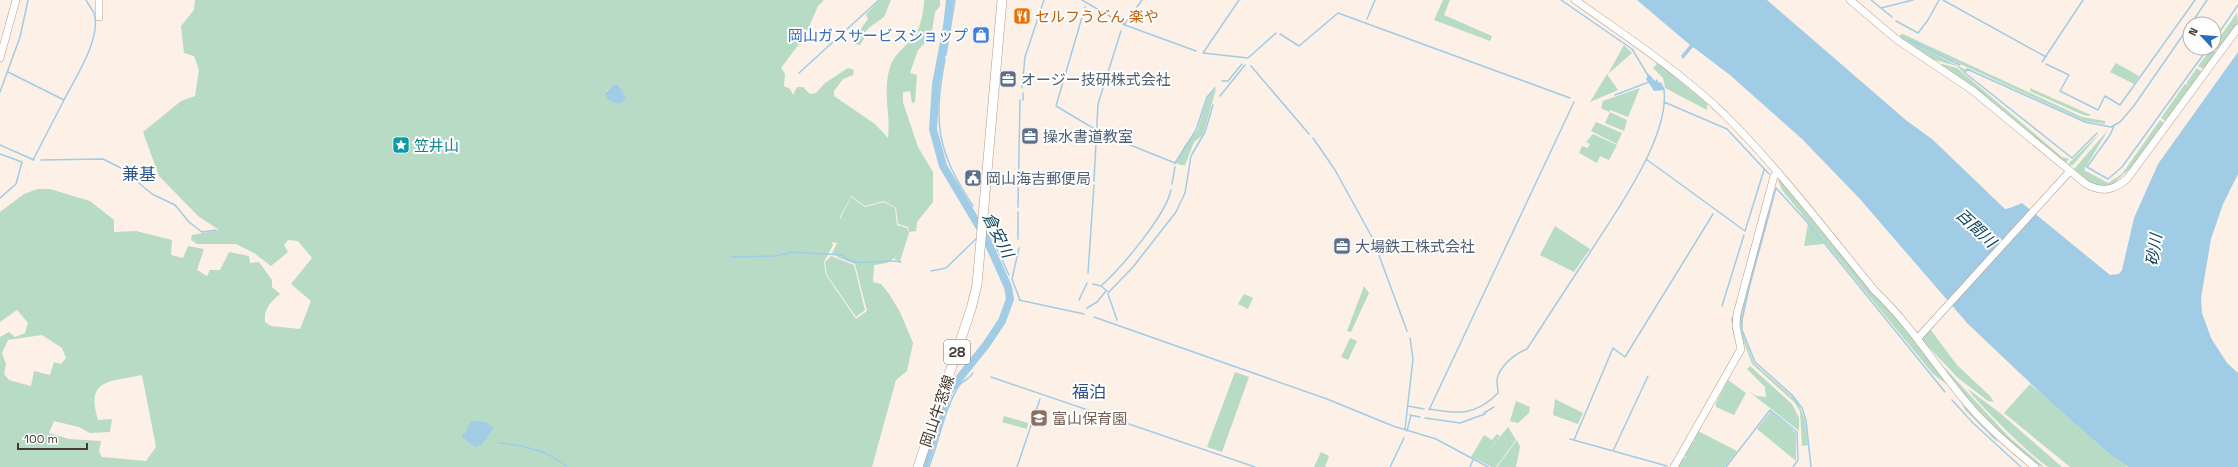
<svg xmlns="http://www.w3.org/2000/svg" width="2238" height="467" font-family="'Space Grotesk','Noto Sans JP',sans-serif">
  <rect width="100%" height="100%" fill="#fdf0e7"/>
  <!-- green -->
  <path fill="#b7dbc5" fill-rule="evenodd" d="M195,0H824L818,6L805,36L781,68L785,74L784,86L790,89L793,95L797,87H803L810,94L816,93L825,83L848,68L854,70L853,75L843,79L834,91V96L875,124L888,138C891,113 882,94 890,67C894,53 909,45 916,33C921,26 924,9 924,0H940V6L935,12L931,37L918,50L910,73L917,75L915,102L912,103L910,91L903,92V102L918,147L933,172V202L917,222L916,231L909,232L908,227L898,224L896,208L884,201L865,206L851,196L840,217L842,220L841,217L851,197L865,207L884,202L895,208L897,225L907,228L909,233L900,261L894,259L897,256L887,263L874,265L873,282L881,284L889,294L900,312L913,343L907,371L896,380L872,467H0V337L9,332L15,337L25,333L28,323L17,310L0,322V212L24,194L38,189H50L90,201L114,220V232L136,231L172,240L171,255L183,258L188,246L204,249L197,270L207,276L210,270H220L229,252L249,256L250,263L259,262L272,280V287L280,294C270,303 264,308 265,322L271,326L300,329L311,301L291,284L312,258L298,241L288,240L284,245L288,252L271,266L254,253L236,244H197L191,240L192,235L219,230L198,216L159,176L143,132L181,101L195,96L199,70L194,56L184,53L181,26L194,10ZM617,84L620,87L625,99L606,91ZM832,242L837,243L832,253L839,258L855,264L867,311L856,319L826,275L824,262L833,245ZM42,335L62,348L66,358L61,364L54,362L50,375L34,371L31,386L9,380L4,374L6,364L2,353L8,340ZM142,375L156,447L146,461L102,457L99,451L101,441L69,439L49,433L54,421L79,427L90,433L110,432L112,419L98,420C85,378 110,382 142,375Z
    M880,0H891L884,17L870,27L864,33L865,37L860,45L855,44L852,41L868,19L866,14Z
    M1443,0H1450L1444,15L1492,36L1490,41L1434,20Z
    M2237,13L2238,23L2219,50L2214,45Z
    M1903,34L2082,117L2105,121V124L2085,121L1908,40L1966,70L1964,73L1957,66L1931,59L1900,39V35Z
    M1624,45L1632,53L1608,74Z
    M2211,49L2217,53L2205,70L2198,66Z
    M1658,63L1707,104V110L1665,88L1663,78L1653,68Z
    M2116,63L2139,76L2134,84L2110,72Z
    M1942,64L1957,68L2062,157L2069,159L2065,164L1940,65Z
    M2197,68L2203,73L2167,122L2161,118L2185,84L2187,85V82Z
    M1607,74L1618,90L1590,102Z
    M2031,87L2032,89L2091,115L2088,116L2081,114L2030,91Z
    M1640,88L1628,117L1610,110L1609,112L1601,108L1603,101Z
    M1216,89L1203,135L1194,142L1185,165H1180L1176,162L1185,145L1197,131L1208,96Z
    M1610,112L1627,120L1624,131L1605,123Z
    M2160,120L2165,124L2136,163L2112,185C2101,190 2078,181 2074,169L2108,130L2084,170L2108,183L2122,174Z
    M1596,122L1622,133L1617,144L1591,131Z
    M2100,133L2073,165L2067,166L2070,162Z
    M1593,134L1617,145L1609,160L1600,156L1597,163L1579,153L1582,146L1588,148L1590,144L1586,142Z
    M1778,180H1780L1891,309L1949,386L1933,374L1782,190Z
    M1767,212L1769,213L1745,305L1741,329L1754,363L1798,402L1805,420L1808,445L1802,446L1800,411L1794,402L1752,364L1739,329L1740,313Z
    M1808,223L1824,244L1804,246Z
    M1555,226L1590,249L1574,272L1540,255Z
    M831,256L854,265L865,310L856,317L827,275L825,262Z
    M1364,286L1369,293L1351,332L1347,331Z
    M1244,294L1253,298L1248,309L1238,304Z
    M1930,329L1957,365L1990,396L1994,402L1988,401L1958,378L1922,340V336Z
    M1350,338L1357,341L1348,360L1341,357Z
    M1750,366L1792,404L1799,418V431L1747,390L1756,396L1766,397L1765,387L1747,369Z
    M1944,367L2007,435L2044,467C2026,467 1954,386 1944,367Z
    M1235,372L1249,377L1222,452L1207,447Z
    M1728,380L1746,393L1734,415L1716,407V403Z
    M2030,384L2127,467H2070L2004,413Z
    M1968,389L2000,413L2062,467C2059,467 2053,467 2049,467C2038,463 1974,400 1968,389Z
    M1958,396L1993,433L1998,443L1965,410Z
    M1555,399L1583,413L1578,424L1553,415Z
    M1516,401L1530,407L1529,413L1518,423L1510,421Z
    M1771,411L1796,433V461L1757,429Z
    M1004,416L1028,423L1027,429L1002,422Z
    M1508,427L1516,440L1496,467H1491L1480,461Z
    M1698,431L1737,451L1725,467H1678L1683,457L1686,458V456L1684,455L1693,441L1695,442L1694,439Z
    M1497,434L1500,436L1480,461L1471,457L1484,435L1492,440Z
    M1517,440L1520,447L1516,467H1497Z
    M1321,452L1329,456L1325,467H1314Z"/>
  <!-- water -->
  <path fill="#a1cce6" d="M1637,0H1767L1907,121L1932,139L2005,209L2010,208L2022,203L2110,275L2119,274L2122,270L2134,218L2158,164L2238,52V174L2223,204L2211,239L2201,298L2202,313L2211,338L2227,363L2238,373V467H2128L2110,454L2044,396L1968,324L1859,198L1802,139L1730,75L1693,47L1683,59L1681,56L1690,45Z
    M1649,74L1655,81L1657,79L1659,83L1661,82L1665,90L1654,91L1646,79Z
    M617,84L620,87L626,99L620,103C612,103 609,102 605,94L612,86Z
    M471,421L485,422L494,428L481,445L476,447L463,438L462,434L465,433Z"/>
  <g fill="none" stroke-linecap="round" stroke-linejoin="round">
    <!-- stream -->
    <path stroke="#a1cce6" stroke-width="1.5" d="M1082,0L1125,25L1196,51
      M1561,0L1632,49L1649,77
      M1871,0L1892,17
      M1943,0L2046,57
      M1085,7L1056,106L1093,128
      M1881,8L1913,0
      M1367,19L1375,0
      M1896,21L1918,33L1928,20L1939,0
      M2191,24L2207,0
      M1124,25L1142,0
      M1280,34L1299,46L1338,13L1570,98
      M1909,40L1960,65
      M2214,40L2238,5
      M1203,53L1248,58L1276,33
      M1203,53L1239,0
      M946,55L955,0
      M945,59C933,124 937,151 973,206
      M2042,62L2083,0
      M2046,64L2069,75L2060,91L2098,110L2105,96L2120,105L2195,0
      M1251,66L1309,134
      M1967,69L2085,122L2111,127L2120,122L2133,107L2190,25
      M1967,69L1965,73L2072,158L2097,133
      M8,72L64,100L33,160
      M799,73L879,0
      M1222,81H1228L1242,64
      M1022,88L1025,57L1044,0
      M0,92L20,37L28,0
      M1615,95L1649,82
      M1220,96L1245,65
      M64,100C75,78 102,38 94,13C92,9 88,4 86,0
      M1023,100V93
      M1664,102L1727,129L1769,174
      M2114,126L2110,135L2087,167L2108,179L2122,167L2208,48
      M1103,134L1175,163
      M1313,138L1335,170L1373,239L1407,331
      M0,145L34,160
      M0,154L22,162L16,184L0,198
      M1646,159L1745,231
      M41,160L103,159L121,168L152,194L175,205L189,222L202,232L216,230
      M1176,164L1175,163L1196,130L1207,97L1215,88
      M1094,181L1098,104L1121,31
      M1172,184L1175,167
      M1776,188L1749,288L1742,320V330L1755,362L1792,395L1802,408L1806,420L1811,467
      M1776,188L1808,223L1945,392
      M1018,207L1020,100
      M1745,231L1764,170
      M992,238L1009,275
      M1018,239V212
      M1019,248L1012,279L1020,300
      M731,257L777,256L791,252L842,255C855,270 884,257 901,262
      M931,271L946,268L977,238
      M1088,273L1094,185
      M1093,284L1101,286L1107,291
      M1101,286C1121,268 1166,215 1171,190
      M1108,293L1133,267L1176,212L1185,193L1191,156L1205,132L1213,105
      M1108,294L1117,320
      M1010,299H1013
      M1019,300L1084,314
      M1079,300L1087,283
      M1722,306L1744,235
      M1087,308L1097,302L1106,291
      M1094,317L1327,399L1393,426L1436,439L1488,467
      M1732,318L1734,334
      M970,367L972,368
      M991,377L1255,467
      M1952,400L1973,423L2021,467
      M1408,406L1424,409
      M1429,409C1457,414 1476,416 1498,393C1498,389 1497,385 1497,380C1499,366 1515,354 1527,349C1547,318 1567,287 1587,257C1613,216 1670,138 1664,90
      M1429,410L1574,102
      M1484,413L1494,407
      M1410,415L1420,417
      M1425,418L1460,423L1485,414
      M1405,429L1413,359L1410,338
      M1407,431L1411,415
      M1570,439L1667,466
      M1574,440L1613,348L1625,357L1713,214
      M498,443C522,445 548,450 567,467
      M1613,451L1648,376
      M929,467C939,441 944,411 958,387C962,380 969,380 973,373
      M1017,467L1040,399
      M1390,467L1404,438
      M1470,467L1473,460
      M1726,467L1770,410L1797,432L1798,460L1793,467"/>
    <!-- river -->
    <path stroke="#a1cce6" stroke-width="8" d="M924,467L949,391L986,345L1002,321L1010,299L1008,287L986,238L943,166L933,129L936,84L947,27L950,0"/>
    <defs>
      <path id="tertiary" d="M1575,0C1626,36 1679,71 1724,114C1779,169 1826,231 1875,291C1910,324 1935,365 1966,402C1986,426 2011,447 2035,467
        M1850,0L1896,39L1972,90L2086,184C2102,193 2114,190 2127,179L2238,28
        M99,17V0
        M0,58L16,0
        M1918,338L2070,171
        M1674,467L1741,349L1736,326L1737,314L1774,176L1778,172"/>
      <path id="primary" d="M918,467L971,309L977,285L1002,0"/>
    </defs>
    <!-- tertiary casing -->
    <use href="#tertiary" stroke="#b99a86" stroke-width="8"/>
    <!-- primary casing -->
    <use href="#primary" stroke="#b99a86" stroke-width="10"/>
    <!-- tertiary -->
    <use href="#tertiary" stroke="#fff" stroke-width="7"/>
    <!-- primary -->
    <use href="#primary" stroke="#fff" stroke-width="9"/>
  </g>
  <!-- icons -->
  <defs>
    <symbol id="restaurant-square" viewBox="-11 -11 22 22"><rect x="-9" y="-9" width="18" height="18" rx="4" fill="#e8710a" stroke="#fff"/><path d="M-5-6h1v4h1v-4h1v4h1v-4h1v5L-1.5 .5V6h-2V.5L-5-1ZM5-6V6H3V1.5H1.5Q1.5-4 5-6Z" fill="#fff"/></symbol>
    <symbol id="shop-square" viewBox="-11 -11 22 22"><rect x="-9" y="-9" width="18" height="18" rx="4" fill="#3f7fe0" stroke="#fff"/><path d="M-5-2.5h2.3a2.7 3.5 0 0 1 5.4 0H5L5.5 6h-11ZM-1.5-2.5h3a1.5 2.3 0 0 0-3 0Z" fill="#fff"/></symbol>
    <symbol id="office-square" viewBox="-11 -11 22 22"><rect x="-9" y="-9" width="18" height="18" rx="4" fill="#5c6f8a" stroke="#fff"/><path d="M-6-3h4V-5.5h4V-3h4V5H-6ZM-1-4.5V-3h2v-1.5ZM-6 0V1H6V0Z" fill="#fff"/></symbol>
    <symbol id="sight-square" viewBox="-11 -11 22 22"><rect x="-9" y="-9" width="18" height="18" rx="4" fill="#0f9aa8" stroke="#fff"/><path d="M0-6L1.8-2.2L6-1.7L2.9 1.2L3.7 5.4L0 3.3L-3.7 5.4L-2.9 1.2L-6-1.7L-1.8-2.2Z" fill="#fff"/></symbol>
    <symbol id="civic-square" viewBox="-11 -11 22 22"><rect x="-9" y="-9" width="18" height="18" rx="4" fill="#5c6f8a" stroke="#fff"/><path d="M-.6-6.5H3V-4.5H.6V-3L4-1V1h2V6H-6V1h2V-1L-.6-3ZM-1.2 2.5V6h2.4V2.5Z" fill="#fff"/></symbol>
    <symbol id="school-square" viewBox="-11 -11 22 22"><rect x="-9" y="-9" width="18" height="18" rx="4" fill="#8d6e63" stroke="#fff"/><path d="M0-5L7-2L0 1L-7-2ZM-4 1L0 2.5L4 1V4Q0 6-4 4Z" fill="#fff"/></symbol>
  </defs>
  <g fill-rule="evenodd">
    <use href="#restaurant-square" x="1012" y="6" width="20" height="20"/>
    <use href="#shop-square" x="971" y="25" width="20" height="20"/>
    <use href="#office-square" x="998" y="69" width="20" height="20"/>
    <use href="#office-square" x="1020" y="126" width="20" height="20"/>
    <use href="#sight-square" x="391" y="135" width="20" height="20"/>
    <use href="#civic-square" x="963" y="168" width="20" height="20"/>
    <use href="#office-square" x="1332" y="236" width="20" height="20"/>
    <use href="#school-square" x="1029" y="408" width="20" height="20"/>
  </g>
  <g text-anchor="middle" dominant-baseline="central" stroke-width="4" stroke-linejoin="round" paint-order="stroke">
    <!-- shield labels -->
    <rect fill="#fff" stroke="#7d746e" stroke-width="1" x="944" y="340" width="26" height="24" rx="3"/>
    <g font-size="14" font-weight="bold" fill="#453930">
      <text x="957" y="352">28</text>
    </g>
    <!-- food labels -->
    <g font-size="15" fill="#c56008" stroke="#fff" text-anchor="start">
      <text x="1035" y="16">セルフうどん 楽や</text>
    </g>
    <!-- shop labels -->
    <g font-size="15" fill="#366cbe" stroke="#fff" text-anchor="end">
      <text x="968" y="35">岡山ガスサービスショップ</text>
    </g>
    <!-- service labels -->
    <g font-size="15" fill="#4e5e75" stroke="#fff" text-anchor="start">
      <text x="1021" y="79">オージー技研株式会社</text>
      <text x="1043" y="136">操水書道教室</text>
      <text x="986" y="178">岡山海吉郵便局</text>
      <text x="1355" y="246">大場鉄工株式会社</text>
    </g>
    <!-- culture labels -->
    <g font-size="15" fill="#0d838f" stroke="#fff" text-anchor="start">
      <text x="414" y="145">笠井山</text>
    </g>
    <!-- street labels -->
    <g font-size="15" fill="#453930" stroke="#fff">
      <text transform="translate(937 411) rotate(-71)">岡山牛窓線</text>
    </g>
    <!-- education labels -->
    <g font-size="15" fill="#785e54" stroke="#fff" text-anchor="start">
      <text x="1052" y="418">富山保育園</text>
    </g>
    <!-- water labels -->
    <g font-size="16" font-style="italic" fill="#0d445e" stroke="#fff">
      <text transform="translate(1976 228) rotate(43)">百間川</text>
      <text transform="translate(998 235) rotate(63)">倉安川</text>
      <text transform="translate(2154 250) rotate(-82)">砂川</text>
    </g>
    <!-- quarter labels -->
    <g font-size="17" fill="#2b568b" stroke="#fff">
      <text x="139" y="174">兼基</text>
      <text x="1089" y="392">福泊</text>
    </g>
  </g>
  <!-- north arrow -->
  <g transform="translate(2202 36) rotate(296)"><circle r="19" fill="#ffffff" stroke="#b5b0ac"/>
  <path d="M0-3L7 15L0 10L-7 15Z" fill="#2a6dbf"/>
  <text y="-6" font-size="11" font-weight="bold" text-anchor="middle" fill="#453930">N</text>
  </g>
  <!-- scale -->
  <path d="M18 443v6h69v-6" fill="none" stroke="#453930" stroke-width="2"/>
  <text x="24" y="443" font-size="12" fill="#453930" stroke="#ffffff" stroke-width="3" paint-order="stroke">100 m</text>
</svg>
